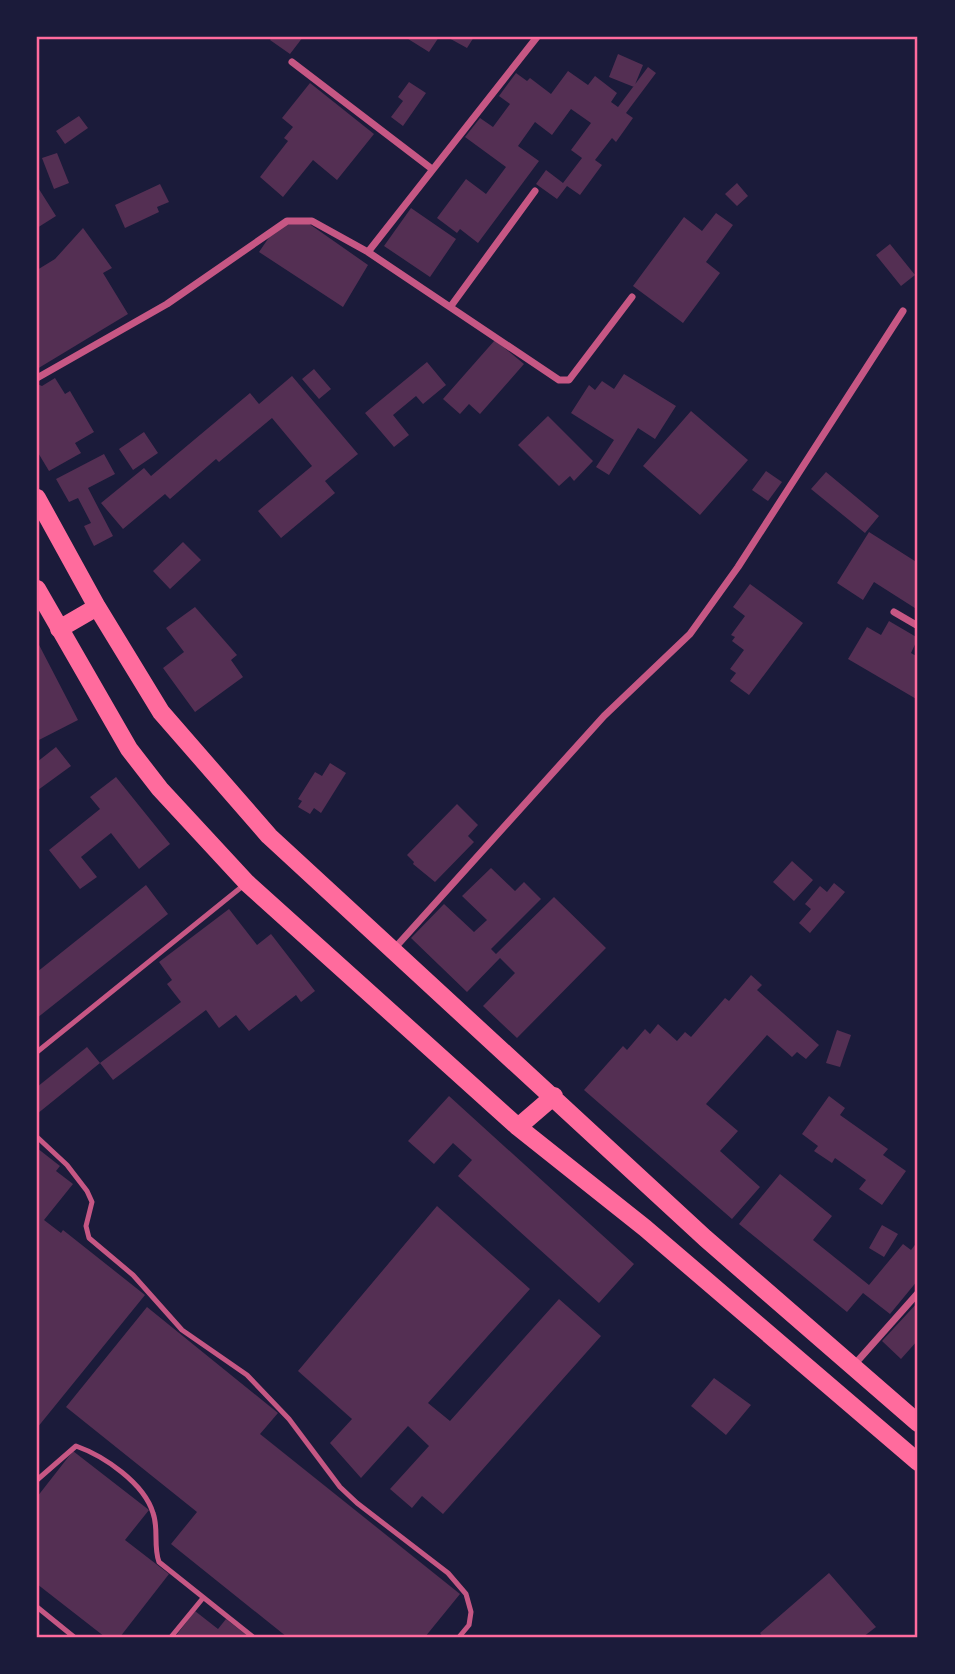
<svg xmlns="http://www.w3.org/2000/svg" width="955" height="1674" font-family="Helvetica,sans-serif">
  <rect width="100%" height="100%" fill="#1b1b3a"/>
  <!-- building -->
  <path fill="#542f53" d="M272,37H303L290,54L270,40Z
    M405,37H439L429,52Z
    M447,37H474L467,48Z
    M618,54L643,65L634,87L609,77Z
    M648,67L656,73L626,113L633,118L616,142L612,138L595,160L602,165L580,195L567,186L557,199L536,184L546,170L563,183L582,158L571,150L591,123L571,109L552,135L535,122L518,146L539,161L478,243L460,229L457,233L437,218L466,179L486,194L506,167L465,137L480,118L493,127L510,104L499,96L516,73L527,81L530,78L551,94L568,71L588,85L595,76L617,93L611,102L618,107Z
    M409,82L426,93L403,126L391,117L403,101L398,97Z
    M310,83L374,134L337,180L313,160L283,197L260,177L288,141L284,138L293,127L282,118Z
    M79,116L88,128L65,144L56,131Z
    M57,153L69,183L54,189L42,158Z
    M737,183L748,196L737,206L725,194Z
    M160,184L169,202L157,207L159,212L125,228L115,205Z
    M37,186L56,216L37,228Z
    M411,208L456,239L430,277L384,246Z
    M716,213L733,225L706,262L720,273L683,323L633,286L684,217L702,231Z
    M291,222L308,223L368,265L343,307L259,252L272,233Z
    M83,228L112,268L103,273L128,314L37,369V270L55,259Z
    M890,244L915,275L901,286L876,255Z
    M495,340L524,364L480,414L469,404L460,414L443,399Z
    M427,362L446,385L423,404L416,396L393,415L409,435L394,447L365,413Z
    M314,369L331,389L319,399L302,379Z
    M624,374L676,406L655,439L638,428L609,475L596,467L614,440L571,413L589,385L595,390L602,381L614,389Z
    M292,376L358,454L325,481L335,493L281,538L258,511L312,466L272,418L219,462L216,459L170,499L165,494L123,529L101,503L144,468L151,476L250,393L259,404Z
    M55,378L65,394L70,391L94,432L75,443L81,453L49,471L37,451V384L42,386Z
    M691,411L748,460L700,515L643,466Z
    M548,416L593,461L574,481L570,476L559,486L518,445Z
    M144,432L158,453L133,470L119,449Z
    M104,454L115,474L88,488L113,536L94,546L84,526L91,523L78,498L69,502L56,479Z
    M766,471L782,482L768,501L752,490Z
    M826,472L879,516L865,533L811,489Z
    M869,532L918,563V610L874,582L863,600L837,583Z
    M183,542L201,560L170,589L153,571Z
    M750,584L803,623L749,695L730,681L736,673L730,669L744,650L732,641L735,637L731,635L745,616L733,607Z
    M195,607L237,655L231,660L243,677L195,712L163,668L184,652L166,628Z
    M889,621L918,638L911,653L918,657V700L848,659L867,627L881,635Z
    M37,641L78,720L37,741Z
    M56,747L71,766L38,790L37,762Z
    M330,763L346,773L321,813L314,808L310,814L298,807L302,801L298,799L315,772L322,776Z
    M116,777L170,844L139,869L111,833L81,857L97,877L80,889L49,850L100,809L90,797Z
    M457,804L478,825L468,836L474,842L435,882L413,864L414,862L407,855Z
    M792,861L813,880L794,901L773,882Z
    M491,868L515,891L524,882L541,899L491,949L496,954L554,897L606,948L517,1038L483,1006L515,973L500,958L467,992L411,938L444,904L474,932L487,920L462,896Z
    M834,883L845,892L810,933L799,923L811,909L805,904L820,886L827,892Z
    M146,885L168,914L37,1018V972Z
    M229,909L257,945L271,934L315,991L301,1002L296,995L249,1031L236,1015L219,1028L206,1010L113,1080L100,1063L181,1002L167,984L172,980L159,962Z
    M751,975L762,985L757,990L819,1045L806,1059L797,1052L792,1057L767,1035L706,1104L738,1131L720,1151L760,1187L732,1219L584,1090L623,1046L627,1050L645,1029L650,1034L658,1024L677,1041L685,1032L691,1037L725,998L729,1001Z
    M837,1030L851,1035L840,1067L826,1063Z
    M87,1047L100,1063L37,1114V1087Z
    M449,1096L634,1264L599,1303L458,1176L472,1160L453,1143L434,1164L408,1141Z
    M829,1096L845,1108L840,1115L888,1149L883,1155L906,1171L882,1205L859,1189L866,1180L835,1158L832,1163L814,1151L818,1146L802,1134Z
    M37,1148L60,1166L56,1171L73,1184L44,1220L61,1233L63,1230L145,1295L37,1428Z
    M780,1174L832,1216L813,1240L869,1285L903,1244L911,1250L918,1241V1280L890,1314L863,1293L847,1312L739,1224Z
    M437,1206L530,1289L428,1403L450,1421L559,1299L601,1336L443,1514L422,1496L412,1508L390,1489L429,1446L408,1426L361,1478L330,1443L352,1419L298,1371Z
    M882,1225L898,1234L884,1257L869,1248Z
    M918,1302V1340L901,1359L882,1341Z
    M147,1307L278,1413L260,1434L460,1594L425,1637H287L171,1544L197,1512L66,1407Z
    M714,1378L751,1405L726,1435L691,1406Z
    M73,1451L149,1510L125,1540L169,1574L120,1637H105L37,1584V1497Z
    M829,1573L876,1627L863,1637H763L760,1633Z
    M195,1611L218,1629L226,1619L249,1637H175Z"/>
  <g fill="none" stroke-linecap="round" stroke-linejoin="round">
    <!-- service -->
    <path stroke="#c65784" stroke-width="5" d="M37,1052L244,885
      M37,1137L67,1165L87,1191L92,1202L86,1226L89,1238L133,1275L182,1330L247,1375L289,1419L340,1487L357,1503L448,1573L466,1594L471,1612L469,1625L459,1637
      M37,1480L76,1446C104,1456 144,1483 153,1513C159,1529 153,1546 159,1562L253,1637
      M37,1607L74,1637
      M171,1637L203,1598"/>
    <!-- minor -->
    <path stroke="#c65784" stroke-width="7" d="M292,62L432,169
      M368,252L537,37
      M451,306L535,191
      M37,378L167,304L287,221H312L368,252L559,380H569L632,297
      M894,612L918,626
      M393,950L604,716L690,634L738,567L903,311
      M854,1365L918,1293"/>
    <!-- primary -->
    <path stroke="#ff6b9d" stroke-width="18" d="M37,498L97,607L161,712L269,836L705,1238L918,1423
      M37,589L129,749L160,789L247,883L518,1127L645,1228L918,1462
      M59,629L97,607
      M518,1127L554,1096"/>
  </g>
  <!-- border -->
  <rect width="955" height="1674" fill="none" stroke="#1b1b3a" stroke-width="77"/>
  <rect x="38" y="38" width="878" height="1598" fill="none" stroke="#ff6b9d" stroke-width="2.5"/>
</svg>
